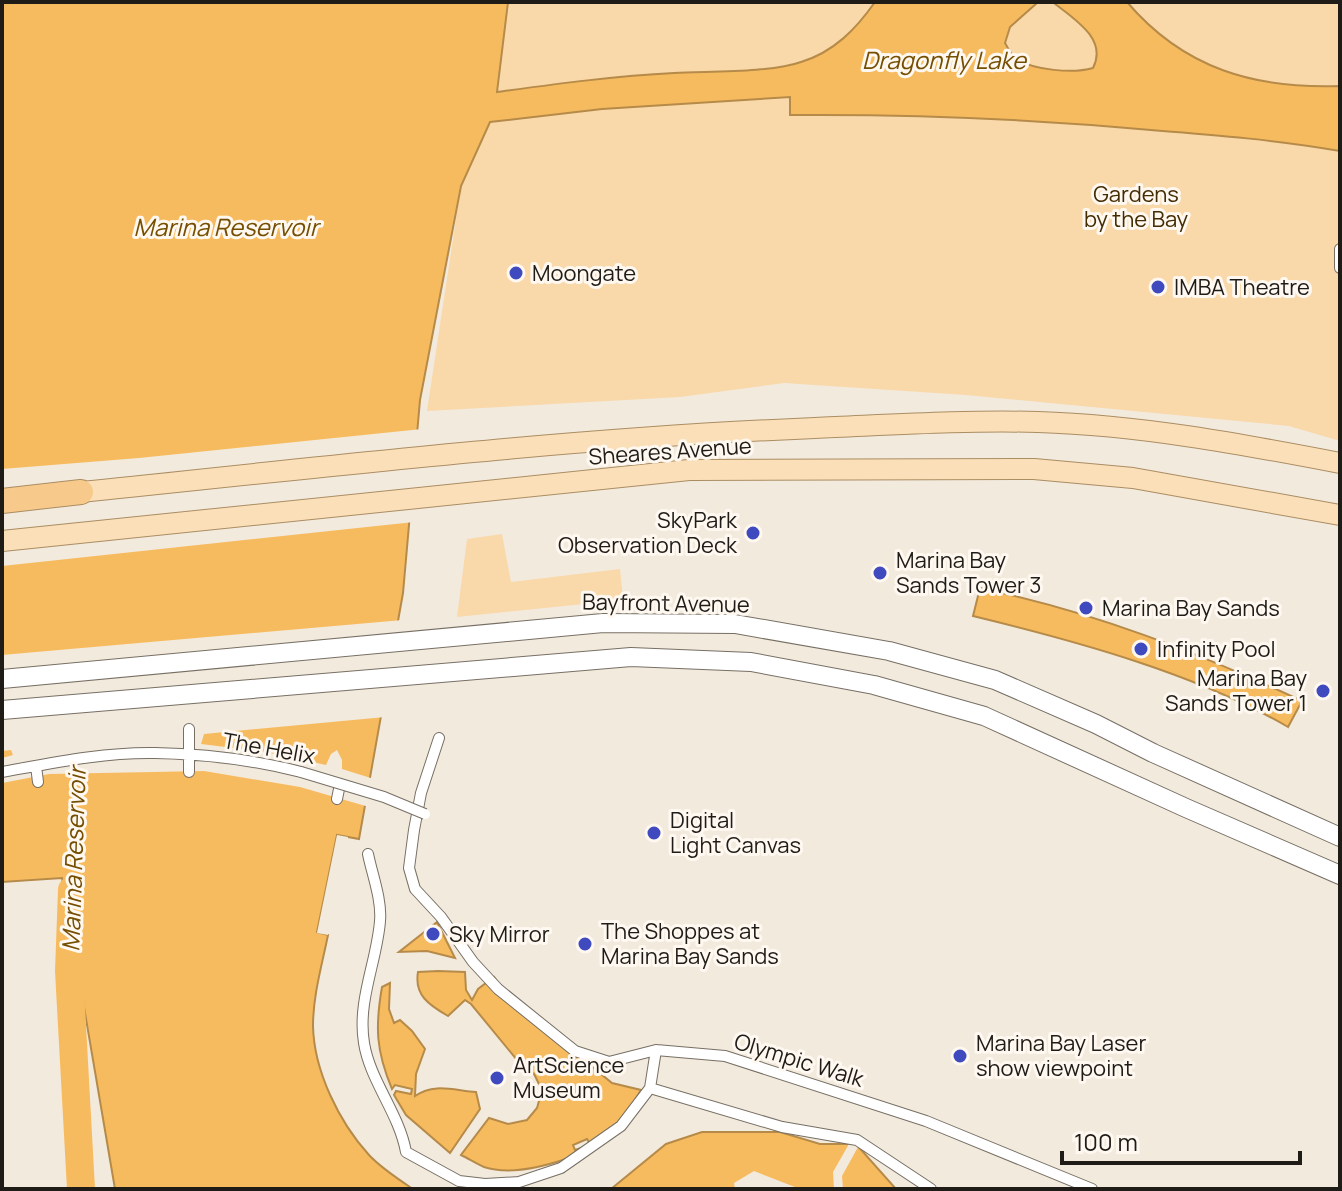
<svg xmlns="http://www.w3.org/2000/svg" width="1342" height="1191" font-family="Manrope,sans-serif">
  <rect width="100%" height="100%" fill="#f3eade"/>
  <!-- green -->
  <path fill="#f9d8aa" d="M508,2H1340V441L1289,426L966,395L784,383L680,397L427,411L461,186L490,122L497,92Z
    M502,534L511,582L620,569L623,600L457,617L467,539Z"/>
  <!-- water -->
  <path fill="#f7bb5f" stroke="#b68b49" stroke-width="2" fill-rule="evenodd" d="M2,2H508L497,92C556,84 614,76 674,73C708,71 770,73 801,62C834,52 856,29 875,2H1127C1184,69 1255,89 1340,86V151C1278,140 1214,135 1151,130C1031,119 911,114 790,115V97L602,109L490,122L461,186L420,400L403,593L359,839L337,835L317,932L328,935C322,965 313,995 313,1026C314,1071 339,1122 369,1155C381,1168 398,1179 413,1189H115L62,878L2,882ZM1037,3H1054C1074,19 1108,39 1093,68C1072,74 1035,70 1016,59C1011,55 1008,48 1005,43L1010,27Z
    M980,588C1097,613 1194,651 1302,701L1288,727C1197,674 1076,641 973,616Z
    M437,922L455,958L427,951L399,952Z
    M438,971L465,972L466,990L472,1000L478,989L494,977L513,1002L612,1083L641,1090L624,1118L592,1147L587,1139L573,1145L575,1150L584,1147L586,1151C559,1163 514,1177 484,1167C477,1164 469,1159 461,1155L489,1118L508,1124L527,1120L537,1108L542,1090L534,1074L517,1060L471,1004L465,1000L448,1016C429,1005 414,995 418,972Z
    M390,983L389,1009L394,1023L400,1020L412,1031L425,1049L416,1074L415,1096C434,1083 452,1090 476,1092L480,1109L450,1153L406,1115L394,1095L396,1091L411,1094L412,1089L395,1085L392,1089C376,1051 375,1027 382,987Z
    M702,1132H780L820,1144H856L896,1189H611L666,1144Z"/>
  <!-- pier -->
  <path fill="#f3eade" d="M422,429L414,522L2,566V469L139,458Z
    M403,620L385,717L204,734L201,744L266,752L326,765L331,754L337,750L342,760V769L374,779L369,807L300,787L204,771L49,774L2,783V758L13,755L11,750L2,751V655Z
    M337,835L348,837L347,841L340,840L322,929L329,931L328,935L317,933Z
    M849,1144H856L858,1147L842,1176L843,1189H834L833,1172Z
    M754,1171L800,1189H735L734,1183Z"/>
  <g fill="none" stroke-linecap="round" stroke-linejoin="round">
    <!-- river -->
    <path stroke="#f7bb5f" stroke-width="28" d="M72,890L69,971L81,1189"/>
    <defs>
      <path id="pedestrian" d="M1340,249V268
        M189,729V772
        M439,738L421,793L414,830L409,868L415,889L441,917L473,962L498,989L575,1051L609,1062L656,1050L725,1056L926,1121L1092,1189
        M36,766L38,782
        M2,772C52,763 104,752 155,753C203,754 255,760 301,772
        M337,799L340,784
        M368,854C372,874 382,900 380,921C377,961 357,1001 364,1043C370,1081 399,1113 406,1152L459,1181L485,1184L519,1182L561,1168L621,1126L650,1088L656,1050
        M650,1088L782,1127L857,1140L931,1189"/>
      <path id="secondary" d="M2,679L603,623L735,624L889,651L995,680L1096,724L1153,753L1340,837
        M2,710L631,657L751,662L874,685L984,716L1186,808L1340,875"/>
      <path id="primary" d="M81,492C325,467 569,438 815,428C889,425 964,420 1038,422C1139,425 1241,444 1340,463
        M2,541L689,470L1034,469L1133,478L1340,515"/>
      <path id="motorway" d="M2,501L81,492"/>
    </defs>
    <!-- pedestrian casing -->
    <use href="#pedestrian" stroke="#776f64" stroke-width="12"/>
    <!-- secondary casing -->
    <use href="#secondary" stroke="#776f64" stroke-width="20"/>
    <!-- primary casing -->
    <use href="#primary" stroke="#ab8d62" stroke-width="22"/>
    <!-- motorway casing -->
    <use href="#motorway" stroke="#ab8d62" stroke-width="26"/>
    <!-- pedestrian -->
    <use href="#pedestrian" stroke="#fff" stroke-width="10"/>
    <!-- secondary -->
    <use href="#secondary" stroke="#fff" stroke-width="18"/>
    <!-- primary -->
    <use href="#primary" stroke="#fadfb9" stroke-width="20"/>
    <!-- motorway -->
    <use href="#motorway" stroke="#f7ca8b" stroke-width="24"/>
    <defs>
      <path id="pedestrian-bridge" d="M301,772L384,797L425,814"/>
    </defs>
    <!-- pedestrian-bridge casing -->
    <use href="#pedestrian-bridge" stroke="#776f64" stroke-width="12" stroke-linecap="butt"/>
    <!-- pedestrian-bridge -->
    <use href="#pedestrian-bridge" stroke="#fff" stroke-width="10"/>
  </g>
  <!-- markers -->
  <g fill="#3e4abe" stroke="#fef8f0" stroke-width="3">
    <circle cx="516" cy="273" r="8"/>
    <circle cx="1158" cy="287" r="8"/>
    <circle cx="753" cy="533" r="8"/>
    <circle cx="880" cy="573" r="8"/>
    <circle cx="1086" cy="608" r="8"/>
    <circle cx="1141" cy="649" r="8"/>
    <circle cx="1323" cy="691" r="8"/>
    <circle cx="654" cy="833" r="8"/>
    <circle cx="433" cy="934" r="8"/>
    <circle cx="585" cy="944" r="8"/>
    <circle cx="960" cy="1056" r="8"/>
    <circle cx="497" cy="1078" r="8"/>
  </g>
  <g text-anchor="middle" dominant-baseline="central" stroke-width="6" stroke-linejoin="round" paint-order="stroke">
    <!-- park labels -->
    <g font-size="22" fill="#432c02" stroke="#fef8f0">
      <text x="1136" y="194">Gardens<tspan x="1136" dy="25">by the Bay</tspan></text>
    </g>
    <!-- poi labels -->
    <g font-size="22" fill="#1f1c17" stroke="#fef8f0" text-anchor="start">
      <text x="532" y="273">Moongate</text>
      <text x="1174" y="287">IMBA Theatre</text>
      <text x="737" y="520" text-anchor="end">SkyPark<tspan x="737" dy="25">Observation Deck</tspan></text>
      <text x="896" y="560">Marina Bay<tspan x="896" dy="25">Sands Tower 3</tspan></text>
      <text x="1102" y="608">Marina Bay Sands</text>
      <text x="1157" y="649">Infinity Pool</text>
      <text x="1307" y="678" text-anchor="end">Marina Bay<tspan x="1307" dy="25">Sands Tower 1</tspan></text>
      <text x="670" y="820">Digital<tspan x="670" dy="25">Light Canvas</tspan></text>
      <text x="601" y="931">The Shoppes at<tspan x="601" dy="25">Marina Bay Sands</tspan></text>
      <text x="449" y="934">Sky Mirror</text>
      <text x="976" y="1043">Marina Bay Laser<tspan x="976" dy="25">show viewpoint</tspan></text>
      <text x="513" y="1065">ArtScience<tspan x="513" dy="25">Museum</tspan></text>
    </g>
    <!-- street labels -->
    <g font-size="22" fill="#1f1c17" stroke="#fef8f0">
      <text transform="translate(670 451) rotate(-4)">Sheares Avenue</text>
      <text transform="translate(666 603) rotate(1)">Bayfront Avenue</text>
      <text transform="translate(269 748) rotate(10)">The Helix</text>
      <text transform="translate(799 1060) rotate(17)">Olympic Walk</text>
    </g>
    <!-- water labels -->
    <g font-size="24" font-style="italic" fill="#754e01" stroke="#fef8f0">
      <text x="944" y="59">Dragonfly Lake</text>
      <text x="226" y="226">Marina Reservoir</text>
      <text transform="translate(73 859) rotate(-88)">Marina Reservoir</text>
    </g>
  </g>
  <!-- border -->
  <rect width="1342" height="1191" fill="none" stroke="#1f1c17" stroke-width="8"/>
  <!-- scale -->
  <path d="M1062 1151v12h238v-12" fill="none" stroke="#1f1c17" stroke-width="4"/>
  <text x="1074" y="1151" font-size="24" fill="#1f1c17" stroke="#fef8f0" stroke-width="6" paint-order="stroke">100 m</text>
</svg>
